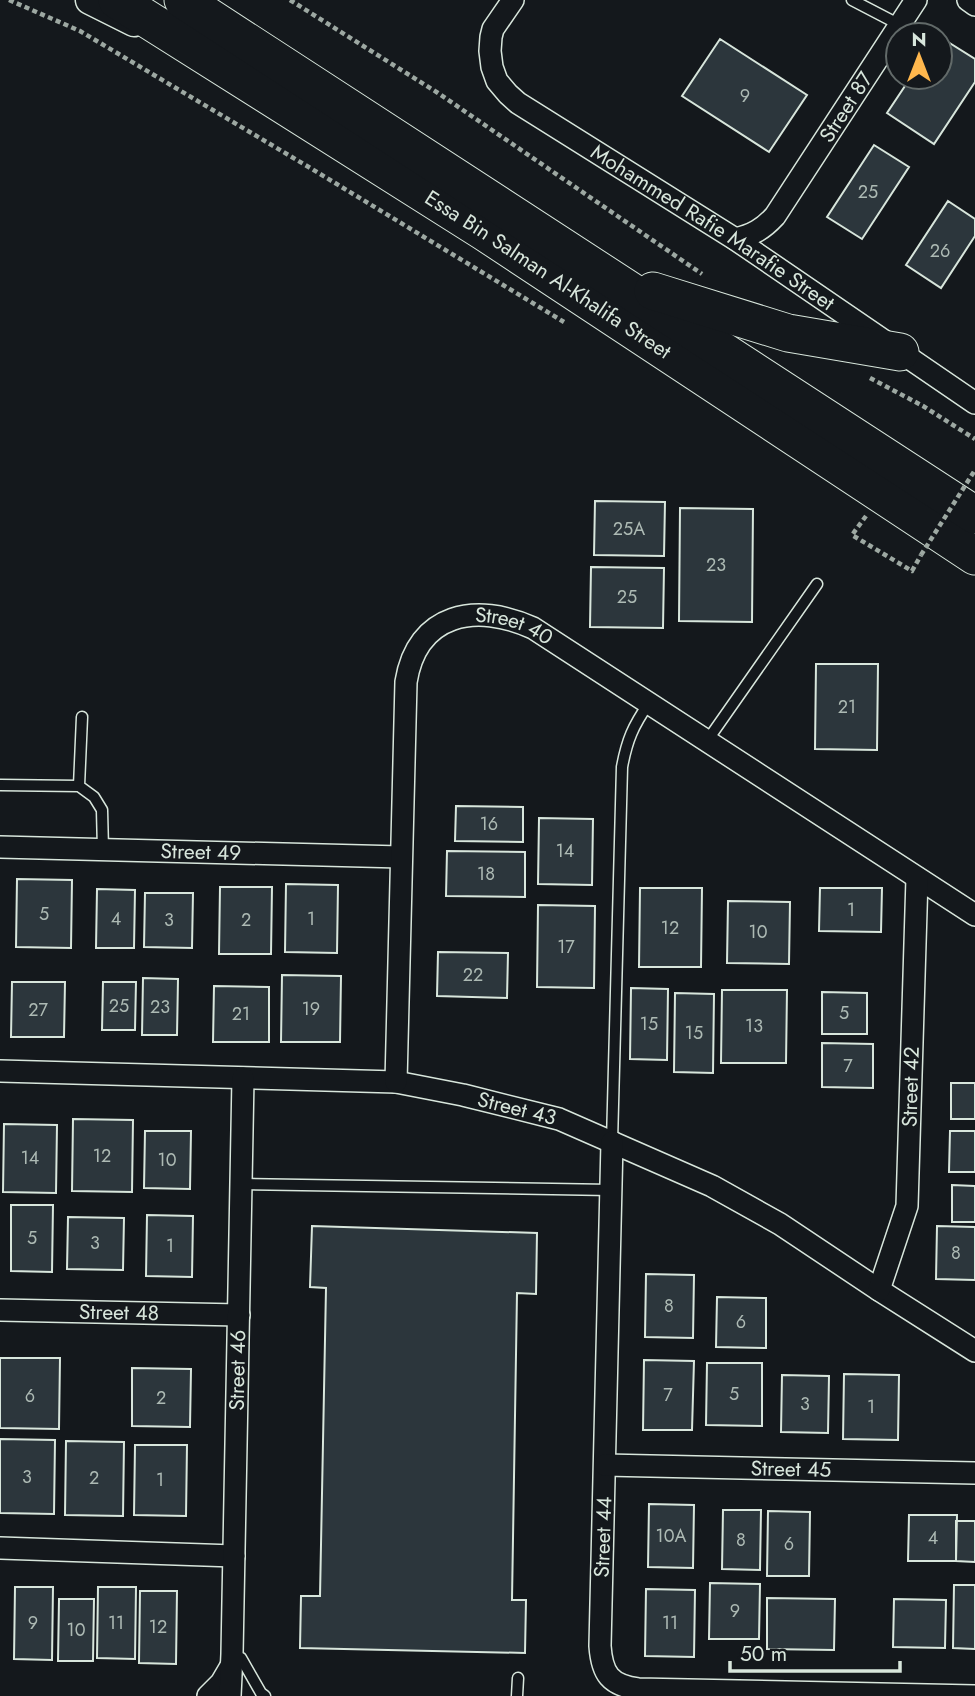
<svg xmlns="http://www.w3.org/2000/svg" width="975" height="1696" font-family="Jost,sans-serif">
  <rect width="100%" height="100%" fill="#14181c"/>
  <!-- building -->
  <path fill="#2c363c" stroke="#d8e6dc" stroke-width="2" d="M940,37L975,59V82L934,144L887,113L911,77H940Z
    M720,39L807,95L769,152L682,96Z
    M874,145L909,167L862,239L827,217Z
    M948,201L975,219V236L941,288L906,265Z
    M595,501L665,502L664,556L594,555Z
    M680,508L753,509L752,622L679,621Z
    M591,567L664,568L663,628L590,627Z
    M816,664H878L877,750L815,749Z
    M456,806L523,807V842L455,841Z
    M539,818L593,819L592,885L538,884Z
    M447,851L525,852V897L446,896Z
    M17,879L72,880L71,948L16,947Z
    M286,884L338,885L337,953L285,952Z
    M220,887H272L271,954H219Z
    M640,888H702L701,967H639Z
    M820,888H882L881,932L819,931Z
    M97,889L135,890L134,948H96Z
    M145,893H193L192,948L144,947Z
    M728,901L790,902L789,964L727,963Z
    M538,905L595,906L594,988L537,987Z
    M438,952L508,953L507,998L437,996Z
    M282,975L341,976L340,1042H281Z
    M143,978L178,979L177,1035H142Z
    M12,982H65L64,1037H11Z
    M103,982H136L135,1030H102Z
    M214,986L269,987V1042H213Z
    M631,988L668,989L667,1060L630,1059Z
    M722,990H787L786,1063H721Z
    M822,992L867,993V1034H822Z
    M675,993L714,994L713,1073L674,1072Z
    M822,1043L873,1044V1088L822,1087Z
    M951,1083H975V1119H951Z
    M73,1119L133,1120L132,1192L72,1191Z
    M4,1124L57,1125L56,1193L3,1192Z
    M145,1131H191L190,1189L144,1188Z
    M950,1131H975V1172H949Z
    M952,1185L975,1186V1222H952Z
    M11,1205H53L52,1272L11,1271Z
    M147,1215L193,1216L192,1277L146,1276Z
    M68,1217L124,1218L123,1270L67,1269Z
    M312,1226L537,1233L536,1294L517,1293L512,1600H526L525,1653L300,1648L301,1596H320L326,1288L310,1287Z
    M937,1226L975,1227V1280L936,1279Z
    M646,1274L694,1275L693,1338L645,1337Z
    M717,1297L766,1298V1348L716,1347Z
    M0,1358H60L59,1429L0,1428Z
    M644,1360L694,1361L692,1430H643Z
    M707,1363H762V1426L706,1425Z
    M132,1368L191,1369L190,1427L132,1426Z
    M844,1374L899,1375L898,1440L843,1439Z
    M782,1375L829,1376L828,1433L781,1432Z
    M0,1439L55,1440L54,1514L0,1513Z
    M66,1441L124,1442L123,1516L65,1515Z
    M135,1445H187L186,1516L134,1515Z
    M649,1504L694,1505L693,1568L648,1567Z
    M723,1510H761L760,1570L722,1569Z
    M768,1511L810,1512L809,1576H767Z
    M909,1515H957L956,1561H908Z
    M956,1521H975V1562L956,1561Z
    M710,1583L760,1584L759,1639H709Z
    M954,1585H975V1649L953,1648Z
    M15,1587H53L52,1660L14,1659Z
    M98,1587H136L135,1659L97,1658Z
    M646,1589L695,1590L694,1657L645,1656Z
    M140,1591H177L176,1664L139,1663Z
    M767,1598L835,1599L834,1650L767,1649Z
    M59,1599H94L93,1661H58Z
    M894,1599L946,1600L945,1648L893,1647Z"/>
  <g fill="none" stroke-linecap="round" stroke-linejoin="round">
    <defs>
      <path id="lane" d="M852,0L900,25
        M82,717L79,786L94,797L102,810L103,850
        M707,741L817,584
        M0,785L79,786
        M612,1142L622,767C627,740 633,726 649,703
        M241,1184L611,1190
        M232,1654L241,1658L261,1693L265,1696
        M517,1696L518,1678"/>
      <g id="street">
        <path id="s1" d="M513,0L493,29L491,37L490,51L492,67L497,81L508,94L518,103L735,239L975,403"/>
        <path d="M968,0L975,5"/>
        <path id="s2" d="M735,239C753,235 763,229 775,216L916,0"/>
        <path id="s3" d="M0,847L401,857"/>
        <path id="s4" d="M0,1071L396,1082L463,1095L559,1119L712,1186L780,1224L879,1290L975,1351"/>
        <path id="s5" d="M396,1082L406,682C417,613 476,602 533,628L975,915"/>
        <path d="M612,1142L600,1646C602,1674 610,1685 638,1689L975,1696"/>
        <path id="s6" d="M879,1290L907,1206L917,878"/>
        <path id="s7" d="M0,1310L239,1315"/>
        <path id="s8" d="M605,1465L975,1473"/>
        <path d="M0,1548L234,1556"/>
        <path d="M208,1696L221,1683L231,1666"/>
        <path id="s9" d="M230,1696L232,1654L243,1078"/>
      </g>
      <path id="secondary" d="M90,0L134,22"/>
      <g id="highway">
        <path id="s10" d="M117,0L483,231L975,556"/>
        <path d="M183,0L975,515"/>
        <path d="M653,291L788,333L900,352"/>
      </g>
    </defs>
    <!-- lane casing -->
    <use href="#lane" stroke="#d8e6dc" stroke-width="13"/>
    <!-- street casing -->
    <use href="#street" stroke="#d8e6dc" stroke-width="24"/>
    <!-- secondary casing -->
    <use href="#secondary" stroke="#d8e6dc" stroke-width="31"/>
    <!-- highway casing -->
    <use href="#highway" stroke="#d8e6dc" stroke-width="39"/>
    <!-- path -->
    <path stroke="#9da8a2" stroke-width="4.5" stroke-dasharray="5 3.5" stroke-linecap="butt" d="M9,0L80,31L312,169L564,322
      M290,0L438,93L702,274
      M870,378L923,406L975,439
      M866,516L852,535L912,571L921,555"/>
    <!-- lane -->
    <use href="#lane" stroke="#14181c" stroke-width="10"/>
    <!-- street -->
    <use href="#street" stroke="#14181c" stroke-width="21"/>
    <!-- secondary -->
    <use href="#secondary" stroke="#14181c" stroke-width="28"/>
    <!-- highway -->
    <use href="#highway" stroke="#14181c" stroke-width="37"/>
    <!-- path-bridge -->
    <path stroke="#9da8a2" stroke-width="4.5" stroke-dasharray="5 3.5" stroke-linecap="butt" d="M921,555L975,470"/>
  </g>
  <g text-anchor="middle" dominant-baseline="central" stroke-width="5" stroke-linejoin="round" paint-order="stroke">
    <!-- number labels -->
    <g font-size="18" fill="#adbab4">
      <text x="745" y="96">9</text>
      <text x="868" y="192">25</text>
      <text x="940" y="251">26</text>
      <text x="629" y="529">25A</text>
      <text x="716" y="565">23</text>
      <text x="627" y="597">25</text>
      <text x="847" y="707">21</text>
      <text x="489" y="824">16</text>
      <text x="565" y="851">14</text>
      <text x="486" y="874">18</text>
      <text x="851" y="910">1</text>
      <text x="44" y="914">5</text>
      <text x="116" y="919">4</text>
      <text x="311" y="919">1</text>
      <text x="169" y="920">3</text>
      <text x="246" y="920">2</text>
      <text x="670" y="928">12</text>
      <text x="758" y="932">10</text>
      <text x="566" y="947">17</text>
      <text x="473" y="975">22</text>
      <text x="119" y="1006">25</text>
      <text x="160" y="1007">23</text>
      <text x="311" y="1009">19</text>
      <text x="38" y="1010">27</text>
      <text x="844" y="1013">5</text>
      <text x="241" y="1014">21</text>
      <text x="649" y="1024">15</text>
      <text x="754" y="1026">13</text>
      <text x="694" y="1033">15</text>
      <text x="848" y="1066">7</text>
      <text x="102" y="1156">12</text>
      <text x="30" y="1158">14</text>
      <text x="167" y="1160">10</text>
      <text x="32" y="1238">5</text>
      <text x="95" y="1243">3</text>
      <text x="170" y="1246">1</text>
      <text x="956" y="1253">8</text>
      <text x="669" y="1306">8</text>
      <text x="741" y="1322">6</text>
      <text x="734" y="1394">5</text>
      <text x="668" y="1395">7</text>
      <text x="30" y="1396">6</text>
      <text x="161" y="1398">2</text>
      <text x="805" y="1404">3</text>
      <text x="871" y="1407">1</text>
      <text x="27" y="1477">3</text>
      <text x="94" y="1478">2</text>
      <text x="160" y="1480">1</text>
      <text x="671" y="1536">10A</text>
      <text x="933" y="1538">4</text>
      <text x="741" y="1540">8</text>
      <text x="789" y="1544">6</text>
      <text x="735" y="1611">9</text>
      <text x="33" y="1623">9</text>
      <text x="116" y="1623">11</text>
      <text x="670" y="1623">11</text>
      <text x="158" y="1627">12</text>
      <text x="76" y="1630">10</text>
    </g>
    <!-- street labels -->
    <g font-size="21" fill="#d8e6dc" stroke="#14181c">
      <text stroke="none"><textPath href="#s2" startOffset="177">Street 87</textPath></text>
      <text stroke="none"><textPath href="#s1" startOffset="350">Mohammed Rafie Marafie Street</textPath></text>
      <text stroke="none"><textPath href="#s10" startOffset="511">Essa Bin Salman Al-Khalifa Street</textPath></text>
      <text stroke="none"><textPath href="#s5" startOffset="546">Street 40</textPath></text>
      <text stroke="none"><textPath href="#s3" startOffset="201">Street 49</textPath></text>
      <text stroke="none"><textPath href="#s6" startOffset="208">Street 42</textPath></text>
      <text stroke="none"><textPath href="#s4" startOffset="520">Street 43</textPath></text>
      <text stroke="none"><textPath href="#s7" startOffset="119">Street 48</textPath></text>
      <text stroke="none"><textPath href="#s9" startOffset="326">Street 46</textPath></text>
      <text stroke="none"><textPath href="#s8" startOffset="186">Street 45</textPath></text>
      <text transform="translate(603 1537) rotate(-88)">Street 44</text>
    </g>
  </g>
  <!-- north arrow -->
  <g transform="translate(919 56)"><circle r="33" fill="#14181c" stroke="#626a69" stroke-width="2"/>
  <path d="M0-5L12 26L0 18L-12 26Z" fill="#ffb74d"/>
  <text y="-10" font-size="19" font-weight="bold" text-anchor="middle" fill="#d8e6dc">N</text>
  </g>
  <!-- scale -->
  <path d="M730 1661v10h170v-10" fill="none" stroke="#d8e6dc" stroke-width="3.5"/>
  <text x="740" y="1661" font-size="21" fill="#d8e6dc" stroke="#14181c" stroke-width="5" paint-order="stroke">50 m</text>
</svg>
